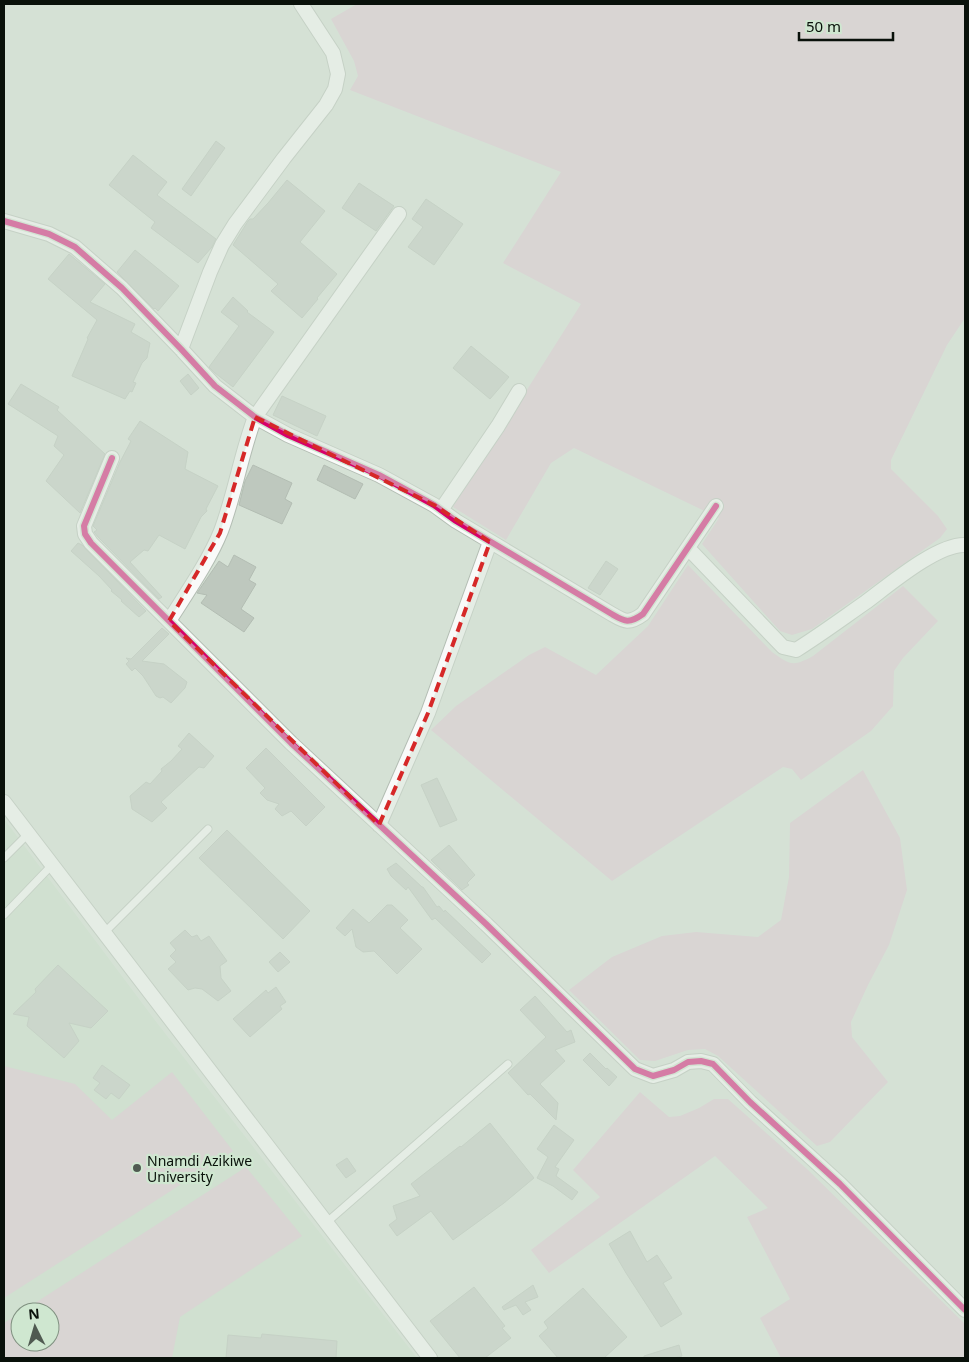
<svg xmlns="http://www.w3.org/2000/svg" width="969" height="1362" font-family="'Noto Sans',sans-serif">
  <rect width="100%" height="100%" fill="#d5e1d5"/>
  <!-- built -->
  <path fill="#c9dec9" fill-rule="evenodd" d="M4,819L157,1023L417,1358H4ZM20,1312H50V1342H20Z"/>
  <!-- green -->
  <path fill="#ddc5d1" d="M357,4H965V318L947,345L891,460V469L938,516L947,529L940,538L812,629L792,635L780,631L702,544L719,518L574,448L551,463L506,540L453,507L581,304L503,263L561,172L350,90L358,76L354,61L331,19Z
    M688,565L772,652C790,665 793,667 813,656L903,586L938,621L903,658L894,671L893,706L871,731L801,780L792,769L783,767L612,881L431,730L456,706L529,655L545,647L596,675L648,626Z
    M863,770L900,838L907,890L889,945L868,985L851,1022L852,1037L888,1082L830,1142L817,1146L718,1056L705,1049L688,1050L655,1061L640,1060L569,990L612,957L662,936L696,932L758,937L781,920L789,877L790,823Z
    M4,1066L75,1084L112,1120L172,1072L233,1151L4,1298Z
    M640,1092L669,1117L680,1116L699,1108L714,1099H728L807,1169L965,1324V1358H781L760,1318L790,1299L747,1217L768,1208L715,1156L549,1273L531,1250L600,1197L573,1170Z
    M246,1167L302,1236L180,1317L172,1358H4V1323L20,1313V1342H50V1312H21Z"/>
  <!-- building -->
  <path fill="#bec8be" stroke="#b3bdb3" d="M216,141L225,148L191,196L182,189Z
    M133,155L167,182L157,195L216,239L212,247L198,263L151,228L155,222L109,185Z
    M287,180L325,211L300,242L337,274L317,298L318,299L302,318L271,291L278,284L233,245L248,221L250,219H253L268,203Z
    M359,183L394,206L376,231L342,208Z
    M426,199L463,224L434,265L408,247L423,227L412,219Z
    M135,250L179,286L158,311L155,308L154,309L117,272Z
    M69,254L105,284L90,302L135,324L131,332L150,343L147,358L142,363L133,382L136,383L132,392L130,391L125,399L72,376L88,339L87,338L97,320L48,279Z
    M233,297L248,311L247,312L274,332L233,387L215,373L209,367L239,326L221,312Z
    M471,346L509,377L490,399L453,368Z
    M188,374L199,388L191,395L180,381Z
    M21,384L59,407L57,410L105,454L80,513L46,481L64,455L54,446L58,436L8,404Z
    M282,396L326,416L317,436L273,415Z
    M140,421L188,452L185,469L218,486L206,509L207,511L201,517L185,549L159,535L148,551L144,550L130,562L162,597L159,599L98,537L94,532L97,530L93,526L120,462L131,441L128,439Z
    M253,465L292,483L285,499L292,503L282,524L239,505L245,481Z
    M324,465L363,484L355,499L317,480Z
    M78,543L82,545L146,611L139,617L121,601L122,600L111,591L112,590L99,576L71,551Z
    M234,555L256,567L249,580L256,584L241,609L254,618L244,632L201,603L207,595L197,593L219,561L228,567Z
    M606,561L618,569L600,595L588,588Z
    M162,628L169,634L142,661L164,664L187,682L185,688L171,703L163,697L160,698L156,696L143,676L135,668L132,671L126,664L129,661L126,658L131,659Z
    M189,733L214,756L204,768L199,767L161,802L167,808L152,822L132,809L130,796L146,782L150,784L162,771L161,769L171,761L182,749L178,746Z
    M266,748L325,807L306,826L291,811L282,816L275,809L279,804L267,800L260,793L265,788L246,768Z
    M437,778L457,820L440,827L421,785Z
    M227,830L310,911L283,939L199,858Z
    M449,845L475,875L467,883L469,885L462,890L431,860Z
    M396,863L422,887H423L437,907L439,906L444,912L445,910L491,954L482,963L435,918L432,920L408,887L406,890L391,876L387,869Z
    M387,905H392L408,920L400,928L422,949L397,974L374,951L363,952L356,947L352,929L345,936L336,928L353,909L369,923Z
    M185,930L192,937L197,935L201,941L209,936L227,961L220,966L221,978L231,991L218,1001L202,989L195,988L188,990L168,969L176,962L170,956L176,950L170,943Z
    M280,952L290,962L278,972L269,962Z
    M58,965L108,1011L91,1028L69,1023L79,1041L64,1058L27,1026L29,1017L13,1014L36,992L35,989Z
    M276,987L286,1002L280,1006L282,1009L250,1037L233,1019L266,990L268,993Z
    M535,996L567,1032L571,1030L575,1042L555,1050L565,1061L540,1084L558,1103L556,1120L530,1094L528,1095L508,1073L546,1037L520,1010Z
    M590,1053L606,1069L607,1068L617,1077L609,1086L583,1060Z
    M102,1065L130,1085L119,1099L111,1093L106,1099L94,1090L100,1083L93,1078Z
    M490,1123L534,1178L504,1203L453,1240L431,1211L397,1236L389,1225L397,1219L393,1206L420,1196L411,1184L460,1146L461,1147Z
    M554,1125L574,1140L555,1167L559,1169L556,1176L578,1192L572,1200L553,1186L537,1178L548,1157L537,1149Z
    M347,1158L356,1171L346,1178L336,1165Z
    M630,1231L647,1262L657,1255L672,1278L663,1283L682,1314L661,1327L626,1273L609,1244Z
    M533,1285L538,1297L525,1302L531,1310L523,1315L516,1305L504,1310L502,1307Z
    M474,1287L505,1326L502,1328L511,1338L485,1358H460L430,1321Z
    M583,1288L627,1337L604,1358H558L539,1336L548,1328L544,1322Z
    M262,1334L337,1341L336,1358H226L228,1335L261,1338Z
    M679,1345L682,1356L674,1358H644V1356Z"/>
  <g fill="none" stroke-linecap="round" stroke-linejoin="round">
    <defs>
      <path id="service" d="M4,858L28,834
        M4,915L52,865
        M104,933L208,829
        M326,1223L508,1064"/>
      <path id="minor" d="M4,221L49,234L75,247L122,288L181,349L215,386L255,417L288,435L379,475L434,505L456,521L610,613C624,621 628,625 643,614L716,506
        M181,349L210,272L222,245L235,224L284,158L326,105L335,89L338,74L333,53L301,4
        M112,458L84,526L85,534L91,543L291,743L486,924L635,1069L653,1076L674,1070L688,1062L701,1061L713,1064L750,1102L840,1184L965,1310
        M441,510L498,426L519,391
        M688,548L783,647L796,650C820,635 843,618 866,602C889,585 937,544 965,545
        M169,621C186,594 209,561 221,531C235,494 241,454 255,417L399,214
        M4,802L430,1358
        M379,825L428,713L490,542"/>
    </defs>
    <!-- service casing -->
    <use href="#service" stroke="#b3bdb3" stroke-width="9"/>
    <!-- minor casing -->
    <use href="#minor" stroke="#b3bdb3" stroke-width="16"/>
    <!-- service -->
    <use href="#service" stroke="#f9faf9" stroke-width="7"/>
    <!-- minor -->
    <use href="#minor" stroke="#f9faf9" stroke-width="14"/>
    <defs>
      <path id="cycleway" d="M4,221L49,234L75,247L122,288L181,349L215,386L255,417L288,435L379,475L434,505L456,521L610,613C624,621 628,625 643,614L716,506
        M112,458L84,526L85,534L91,543L291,743L486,924L635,1069L653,1076L674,1070L688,1062L701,1061L713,1064L750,1102L840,1184L965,1310"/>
    </defs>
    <!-- cycleway casing -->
    <use href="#cycleway" stroke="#cfe7d0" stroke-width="9"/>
    <!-- cycleway -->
    <use href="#cycleway" stroke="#d6006c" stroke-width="6"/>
  </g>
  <!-- marked area -->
  <path d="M0 0H969V1362H0ZM255,417L434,505L490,542L428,713L379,825L169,621L220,533Z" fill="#d5e1d5" fill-opacity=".55" fill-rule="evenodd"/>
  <path fill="none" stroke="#d62828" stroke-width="4" stroke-dasharray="10 6" stroke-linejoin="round" d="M255,417L434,505L490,542L428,713L379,825L169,621L220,533Z"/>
  <!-- markers -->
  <circle fill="#505a51" stroke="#cfe7d0" stroke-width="2" cx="137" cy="1168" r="5"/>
  <g text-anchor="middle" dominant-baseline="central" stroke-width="4.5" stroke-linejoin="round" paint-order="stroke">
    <!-- poi labels -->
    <g font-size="14" fill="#09110a" stroke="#cfe7d0" text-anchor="start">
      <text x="147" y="1160">Nnamdi Azikiwe<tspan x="147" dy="16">University</tspan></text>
    </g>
  </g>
  <!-- border -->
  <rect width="969" height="1362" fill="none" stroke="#09110a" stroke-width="10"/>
  <!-- north arrow -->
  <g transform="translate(35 1327) rotate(355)"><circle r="24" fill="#cfe7d0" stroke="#809181"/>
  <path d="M0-4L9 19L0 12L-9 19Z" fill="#505a51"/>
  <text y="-8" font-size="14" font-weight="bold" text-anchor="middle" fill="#09110a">N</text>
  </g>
  <!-- scale -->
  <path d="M799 32v8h94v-8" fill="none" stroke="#09110a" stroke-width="2.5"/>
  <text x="806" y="32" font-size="15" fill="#09110a" stroke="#cfe7d0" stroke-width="4" paint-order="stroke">50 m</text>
</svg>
